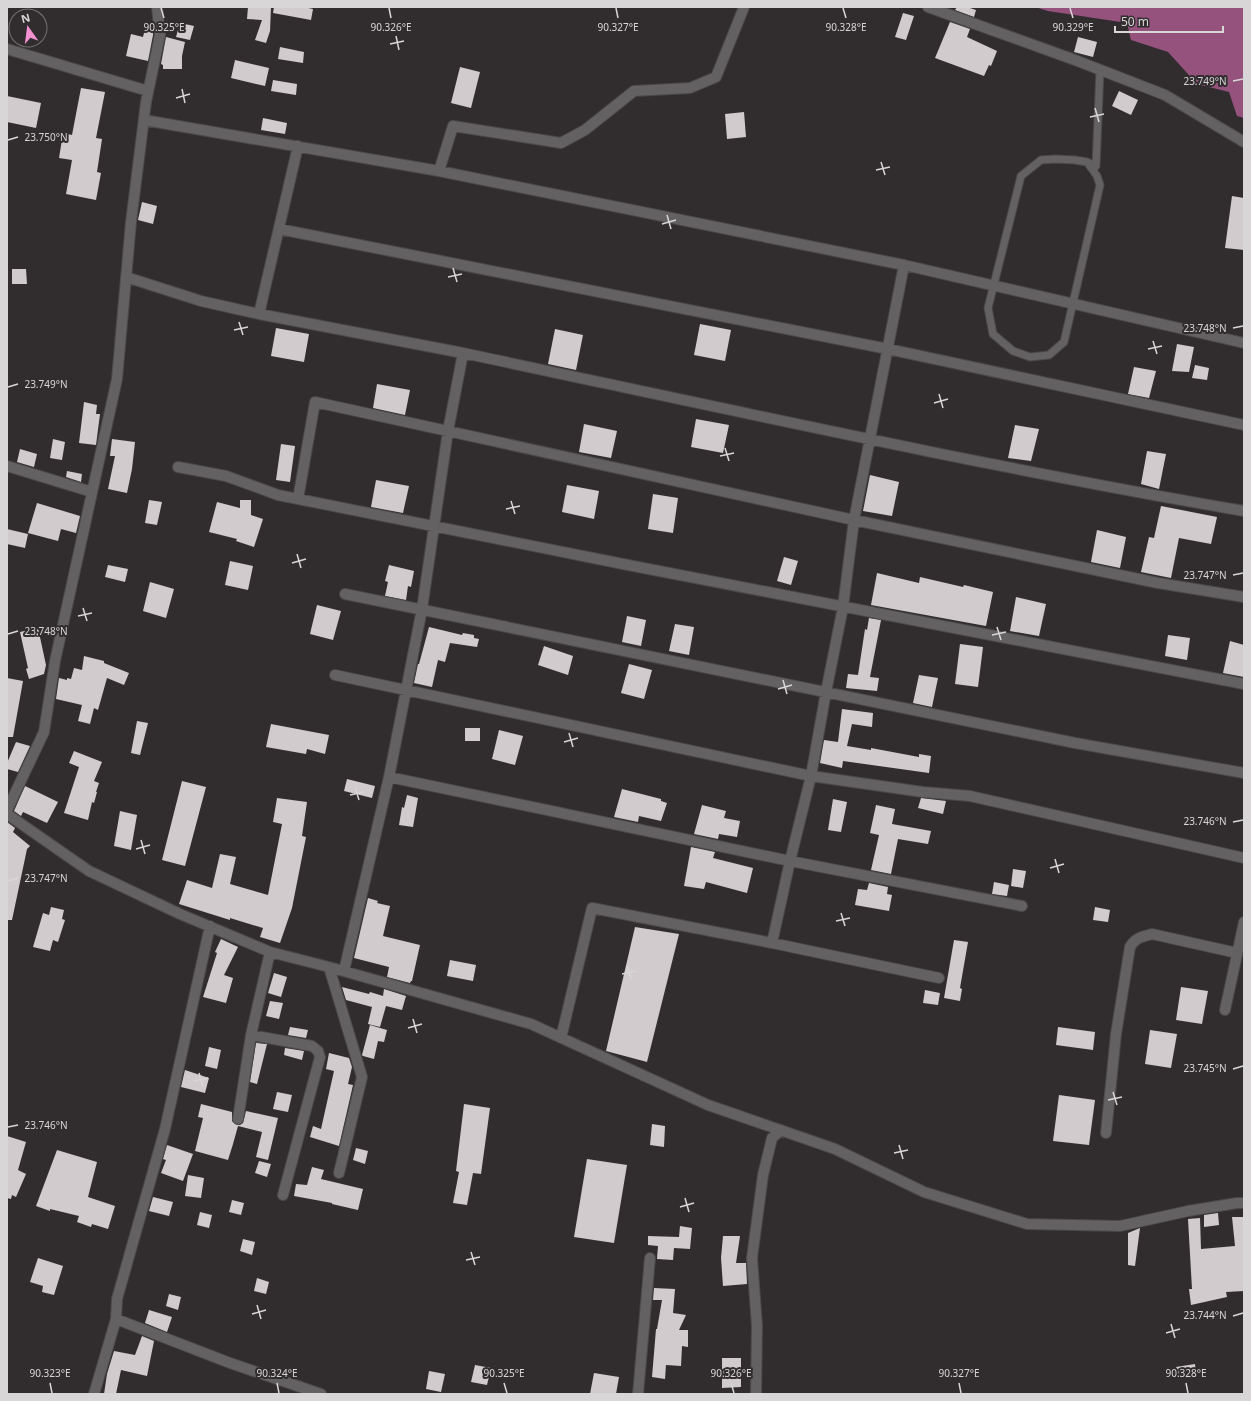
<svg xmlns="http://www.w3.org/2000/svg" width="1251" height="1401" font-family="'Noto Sans',sans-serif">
  <rect width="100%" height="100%" fill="#312d2f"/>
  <!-- water -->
  <path fill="#95527d" d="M1035,7H1244V118L1237,116L1229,92L1197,84L1168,52L1131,40L1127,23L1048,11Z"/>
  <!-- building -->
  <path fill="#d1cbce" d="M248,7H271L270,31L266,43L255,40L262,20L247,19Z
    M274,7H304L313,9L311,20L273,13Z
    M957,7H967L976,10L974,17L955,10Z
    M903,13L914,16L906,40L895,37Z
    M950,22L970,29L967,37L997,51L991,66L989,65L984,76L935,58Z
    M180,23L194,26L190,40L176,37Z
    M145,29L153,30V35L148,61L126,56L131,34L143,37Z
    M166,37L185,42L182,56V69H163V65L161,64Z
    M1078,37L1097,42L1093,57L1074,52Z
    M280,47L304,52L303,63L278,59Z
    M235,60L269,68L265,86L231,78Z
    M460,67L480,72L471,108L451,103Z
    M273,80L297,84L296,95L271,91Z
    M81,88L105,92L96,138L102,139L97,172L101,173L96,200L66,194L72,160L59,158L63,133L72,135Z
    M1119,91L1138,100L1131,115L1112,106Z
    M7,96L41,103L36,128L7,122Z
    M744,112L746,137L727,139L725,114Z
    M263,118L287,123L285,134L261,130Z
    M1232,196L1244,198V250L1225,248Z
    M142,202L157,206L153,224L138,220Z
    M12,269H26L27,284H12Z
    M700,324L731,330L725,361L694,355Z
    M276,328L309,334L304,362L271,356Z
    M555,329L583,335L576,370L548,364Z
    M1177,344L1194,347L1189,372L1172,371Z
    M1195,365L1209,368L1207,380L1192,378Z
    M1134,367L1156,371L1149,398L1128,394Z
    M377,384L410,390L405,415L373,408Z
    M84,402L97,405L96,414H100L96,445L79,443Z
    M696,419L729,425L723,453L691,447Z
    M584,424L617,431L611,458L579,452Z
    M1015,425L1039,429L1031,461L1008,458Z
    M53,439L65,442L62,460L50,458Z
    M112,439L135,442L132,469L127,493L108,489L115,456H110Z
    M281,444L295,446L290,482L276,480Z
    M20,449L37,454L34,467L17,462Z
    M1147,451L1166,454L1159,489L1141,484Z
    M67,471L82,474L81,482L66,477Z
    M870,475L899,482L892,516L863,511Z
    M376,480L409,486L403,513L371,507Z
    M567,485L599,491L594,519L562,512Z
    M653,494L678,498L673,533L648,529Z
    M149,500L162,502L157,525L145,523Z
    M240,500H251V515L263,519L254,547L236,541L237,539L209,532L217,502L240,508Z
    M37,503L80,516L76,533L61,529L58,541L28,533Z
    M1161,506L1217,517L1211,544L1179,538L1171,578L1141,572L1149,537L1154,538Z
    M7,529L28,534L25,548L7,544Z
    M1097,530L1126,537L1120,568L1091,562Z
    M784,557L798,561L791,585L777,581Z
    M230,561L253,566L248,590L225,585Z
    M108,565L128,569L125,582L105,577Z
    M389,565L414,571L411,587L408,586L406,600L385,596L388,582L385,581Z
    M877,573L919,583L920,577L963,587L964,585L993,592L986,626L871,605Z
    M150,582L174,589L166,618L143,611Z
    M1016,597L1046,604L1039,636L1010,631Z
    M317,605L341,611L333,640L310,634Z
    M627,616L646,620L641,646L622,642Z
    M869,618L881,620L870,677L879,678L877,691L846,688L848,674L858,675L865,629L867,630Z
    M675,624L694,627L689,655L669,651Z
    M429,627L462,635L463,633L474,635V638L479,639L477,647L450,643L445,662L438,660L432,687L414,683L418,664H419Z
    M38,628L46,665L44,674L29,679L26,669L28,668L20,632Z
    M1168,635L1190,638L1187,660L1165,656Z
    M1230,641L1244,645V677L1223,673Z
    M960,644L983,647L978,687L955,684Z
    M544,646L573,656L568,675L538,665Z
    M84,656L104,661V663L129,673L124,685L107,678L98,710L94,708L90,724L78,721L82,705L56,699L59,678L67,680V678L71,679L74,668L82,670Z
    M629,664L652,670L644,699L621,693Z
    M919,675L938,678L932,707L913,703Z
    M7,678L23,681L13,737H7Z
    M842,709L873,713L872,727L852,724L847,746L871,750V748L919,757V754L931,756L929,773L843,761L842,768L820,763L824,740L838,742Z
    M137,721L148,723L140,755L131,753Z
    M271,724L329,735L325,754L307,749L306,754L266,747Z
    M465,728H480V741H465Z
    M499,730L523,736L515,765L492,759Z
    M16,742L30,746L18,772L7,769V763Z
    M74,751L102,762L94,781L99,783L96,792H97L94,803L92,802L88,820L64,813L79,767L69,763Z
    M347,779L375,786L372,798L344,791Z
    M182,781L206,787L185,866L162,860Z
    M25,786L58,802L47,823L23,812L21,816L14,811Z
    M622,789L661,799V801L667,803L661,821L639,816L638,822L614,817Z
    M407,795L418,798L413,827L399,825L402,807L404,808Z
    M277,798L307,802L302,836L306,837L292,908L280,943L260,937L263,928L230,918V920L179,904L187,880L212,888L220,854L236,857L230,884L268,895L282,824L273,822Z
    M921,798L946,801L943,814L918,808Z
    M833,799L847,802L841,832L828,830Z
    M702,805L726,811L724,818L740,821L737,837L719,834L718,839L694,834Z
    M876,805L895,809L892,824L931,831L928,844L898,839L891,874L871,870L879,835L870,833Z
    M120,811L137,815L131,850L114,846Z
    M7,822L15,828L13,832L30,846L27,849L12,920H7Z
    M691,847L715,852L713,858L753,868L747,893L706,882L704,889L684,886Z
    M1013,869L1026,871L1023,888L1011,886Z
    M994,882L1009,885L1007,896L992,894Z
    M869,883L888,887L887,894L892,895L889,911L855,905L858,889L867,890Z
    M368,898L378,901L377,903L390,906L383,936L420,945L412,981H411L410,983L387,977L389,967L354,958Z
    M51,907L64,910L62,919L65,920L58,942L53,940L50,951L33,947L43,913L49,915Z
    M1095,907L1110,910L1108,922L1093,920Z
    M635,927L679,934L647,1062L606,1051Z
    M221,939L238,947L224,975L233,978L226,1003L203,997L217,953L215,952Z
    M954,940L968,942L960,988L962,989L960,1001L944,998Z
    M450,960L476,965L473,981L447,976Z
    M274,973L287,977L281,997L268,993Z
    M342,987L369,994L370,992L383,996L384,989L406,996L402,1010L386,1006L380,1027L368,1024L372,1007L346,1000Z
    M1181,987L1208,991L1202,1024L1176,1020Z
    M925,990L940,993L938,1005L923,1003Z
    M270,1001L283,1003L279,1019L266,1016Z
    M370,1025L387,1030L384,1042L378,1041L374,1059L363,1056L362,1055Z
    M290,1027L308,1030L306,1038L288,1035Z
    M1058,1027L1095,1032L1093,1050L1056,1045Z
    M1150,1030L1177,1034L1171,1068L1145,1064Z
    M256,1043L267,1044L257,1084L250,1082Z
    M209,1047L221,1050L217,1069L205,1066Z
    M285,1048L304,1051L302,1060L284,1055Z
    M329,1053L349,1058L352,1067L348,1084L353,1085L339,1146L310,1137L313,1126L321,1129L334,1071L326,1069Z
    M185,1070L209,1078L205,1093L181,1087Z
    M277,1092L292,1095L288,1112L273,1109Z
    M1059,1095L1095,1100L1089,1145L1053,1141Z
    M201,1104L232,1112V1121L237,1125H240L243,1123L246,1111L278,1118L268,1160L256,1157L262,1132L238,1126L233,1144L228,1160L195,1151L203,1118L198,1117Z
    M464,1104L490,1108L481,1174L473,1173L467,1205L453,1203L459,1172L456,1171Z
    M652,1124L665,1126L664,1147L650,1145Z
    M7,1136L26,1142L18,1170L26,1174L16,1197L12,1195L11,1199L7,1198Z
    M167,1145L193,1154L183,1181L161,1173L166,1160L163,1159Z
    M356,1148L368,1151L365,1164L353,1160Z
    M57,1150L97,1162L88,1197L115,1206L108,1229L92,1224L91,1227L77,1222L79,1216L50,1209V1211L36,1206Z
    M587,1159L627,1165L614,1243L574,1237Z
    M259,1161L271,1164L267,1177L255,1173Z
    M312,1167L324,1170L321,1179L363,1189L358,1210L332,1204V1203L294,1196L296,1184L307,1185Z
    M188,1175L204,1178L201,1198L185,1196Z
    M153,1197L173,1202L169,1216L149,1211Z
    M232,1200L244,1203L241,1215L229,1212Z
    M200,1212L212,1215L209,1228L197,1225Z
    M1218,1213L1219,1225L1204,1227V1215Z
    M1232,1217H1244V1291L1226,1292L1227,1297L1191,1305L1189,1289H1192L1188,1219L1200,1218L1201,1249L1235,1246Z
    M680,1226L692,1228L690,1249L674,1248L673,1260L657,1259L658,1246L648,1245V1236L679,1237Z
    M1140,1228L1135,1266L1128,1265V1233Z
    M723,1236H740L736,1263H746L747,1284L723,1286L721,1258Z
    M243,1239L255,1242L252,1255L240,1251Z
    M38,1258L63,1266L54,1295L42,1292L43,1286L30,1282Z
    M257,1278L269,1282L266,1294L254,1291Z
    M654,1288L675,1289L673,1313L686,1315L679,1330H688V1347L682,1346L681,1366L666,1365L665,1379L652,1377L656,1329H657L662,1300H653Z
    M169,1294L181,1297L178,1310L166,1306Z
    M149,1310L172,1317L167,1332L145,1323Z
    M142,1336L154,1341L147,1376L121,1370L116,1394H104L107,1374L114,1351L135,1355Z
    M722,1358H741V1387L722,1388Z
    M1195,1364L1196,1375L1178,1377L1176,1367Z
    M475,1365L491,1368L487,1385L471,1382Z
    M429,1371L445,1374L441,1392L426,1389Z
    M594,1373L619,1377L616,1394H590Z"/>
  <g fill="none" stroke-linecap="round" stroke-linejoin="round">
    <defs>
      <path id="service" d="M1087,162L1097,176L1100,185L1064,342L1049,355L1030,357L1013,351L993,334L988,308L1021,176L1041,160L1055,159L1075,160L1087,162L1096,166L1100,70"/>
      <path id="minor" d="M7,49L148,91
        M144,120L439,171L453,126L561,143L585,130L634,91L690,88L716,77L744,7
        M439,171L904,265L1244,343
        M279,229L888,349L1244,425
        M904,265L854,520L1158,583L1244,597
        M126,277L201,301L259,314L463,353
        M259,314L298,146
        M7,466L92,492
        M178,467L226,476L278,495L628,565L1244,684
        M298,499L315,402L854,520L843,607L826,692L811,776L790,861L772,943L592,908L561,1038
        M345,594L1075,743L1244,773
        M335,675L811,776L923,792L970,796L1244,858
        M389,777L422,609L448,431L463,353C723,408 982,466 1244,511
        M7,810L44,732L55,661L117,379L131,222L146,102L160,35L157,7
        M7,814L89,871L180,914L270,952L329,967L531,1024L708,1105L835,1149L924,1192L1027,1224L1120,1226L1188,1211L1237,1203H1244
        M772,943L939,978
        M329,967L362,1077L339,1173
        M344,971L389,777L790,861L1022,906
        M1225,1010L1244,922
        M251,1035L312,1046L318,1051L320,1057L283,1195
        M238,1119L251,1035L270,952
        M1106,1133L1116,1034L1130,947C1135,938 1141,937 1152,934L1237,953
        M116,1319L230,1363L321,1394
        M94,1394L116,1319L117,1299L165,1129L210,926
        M638,1394L650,1258
        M756,1394L757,1326L752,1258L763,1175L772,1138L781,1130"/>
      <path id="tertiary" d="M928,7L1075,60L1165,95L1244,142"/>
    </defs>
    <!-- service casing -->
    <use href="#service" stroke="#4c484a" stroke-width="9"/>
    <!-- minor casing -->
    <use href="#minor" stroke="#4c484a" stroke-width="12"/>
    <!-- tertiary casing -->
    <use href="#tertiary" stroke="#4c484a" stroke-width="12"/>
    <!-- service -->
    <use href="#service" stroke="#636162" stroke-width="7"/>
    <!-- minor -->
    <use href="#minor" stroke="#636162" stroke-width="10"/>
    <!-- tertiary -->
    <use href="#tertiary" stroke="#636162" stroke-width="10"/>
  </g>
  <!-- ticks -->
  <path fill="none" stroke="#d9d6d8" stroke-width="1.5" d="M161,8L164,18M389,8L391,18M616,8L618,18M843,8L846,18M1070,8L1073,18M396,36L399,50M390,44L404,41M1233,81L1243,79M182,89L185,103M176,98L190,94M1095,108L1099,122M1090,117L1104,114M8,140L18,137M881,162L885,175M876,170L890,167M667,215L671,229M662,224L676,220M453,268L457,282M448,277L462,274M239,322L243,335M1233,328L1243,326M234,330L248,327M1153,341L1157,354M1148,349L1162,346M8,387L18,384M939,394L943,408M934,403L948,399M725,448L729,461M720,456L734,453M511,501L515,514M506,509L520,506M297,554L301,568M292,563L306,559M1233,575L1243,573M83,608L87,621M78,616L92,613M997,627L1001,640M8,634L18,631M992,635L1006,632M783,680L787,694M778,689L792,685M569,733L573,747M564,742L578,738M355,787L359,800M350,795L364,792M1233,822L1243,820M141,840L145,854M136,849L150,845M1055,859L1059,873M1050,868L1064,864M8,881L18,878M841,913L845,926M836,921L850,918M627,966L631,979M622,974L636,971M413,1019L417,1033M408,1028L422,1024M1233,1069L1243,1066M199,1073L203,1086M194,1081L208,1078M1113,1092L1117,1105M1108,1100L1122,1097M8,1127L18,1125M899,1145L903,1159M894,1153L908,1150M685,1198L689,1212M680,1207L694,1203M471,1252L475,1265M466,1260L480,1257M257,1305L261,1319M252,1314L266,1310M1233,1316L1243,1313M1171,1324L1175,1338M1166,1333L1180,1329M50,1383L52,1393M277,1383L279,1393M504,1383L507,1393M731,1383L734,1393M959,1383L961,1393M1186,1383L1188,1393"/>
  <g font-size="10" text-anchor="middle" fill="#d9d6d8" stroke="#312d2f" stroke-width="4" stroke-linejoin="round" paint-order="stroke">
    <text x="846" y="31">90.328°E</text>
    <text x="164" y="31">90.325°E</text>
    <text x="391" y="31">90.326°E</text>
    <text x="618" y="31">90.327°E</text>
    <text x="1073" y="31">90.329°E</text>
    <text x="1205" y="85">23.749°N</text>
    <text x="46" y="141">23.750°N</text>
    <text x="1205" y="332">23.748°N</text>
    <text x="46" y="388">23.749°N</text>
    <text x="1205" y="579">23.747°N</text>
    <text x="46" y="635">23.748°N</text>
    <text x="1205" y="825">23.746°N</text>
    <text x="46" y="882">23.747°N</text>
    <text x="1205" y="1072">23.745°N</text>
    <text x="46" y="1129">23.746°N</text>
    <text x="1205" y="1319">23.744°N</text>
    <text x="50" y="1377">90.323°E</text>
    <text x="277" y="1377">90.324°E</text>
    <text x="504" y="1377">90.325°E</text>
    <text x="731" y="1377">90.326°E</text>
    <text x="959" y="1377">90.327°E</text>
    <text x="1186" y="1377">90.328°E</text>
  </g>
  <!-- border -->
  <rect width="1251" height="1401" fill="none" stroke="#d9d6d8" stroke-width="16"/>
  <!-- north arrow -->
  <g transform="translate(28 28) rotate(346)"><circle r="19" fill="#312d2f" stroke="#747173"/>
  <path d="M0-3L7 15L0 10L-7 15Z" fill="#f590d1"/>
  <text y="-6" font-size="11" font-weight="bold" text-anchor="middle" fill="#d9d6d8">N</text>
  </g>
  <!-- scale -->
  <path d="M1115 26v6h108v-6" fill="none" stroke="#d9d6d8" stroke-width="2"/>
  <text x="1121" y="26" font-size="12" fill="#d9d6d8" stroke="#312d2f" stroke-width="3" paint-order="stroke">50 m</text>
</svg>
